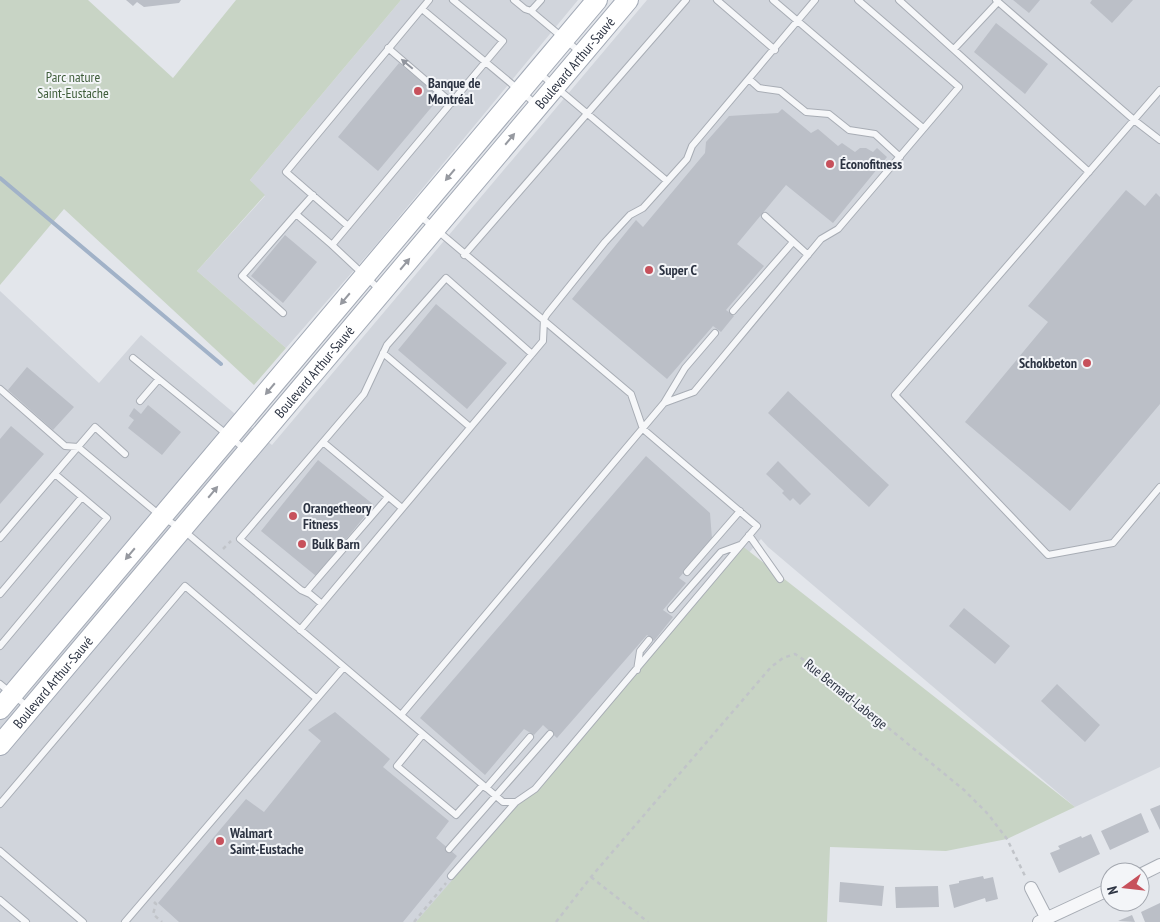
<svg xmlns="http://www.w3.org/2000/svg" width="1160" height="922" font-family="'PT Sans Narrow',sans-serif">
  <rect width="100%" height="100%" fill="#e3e6eb"/>
  <!-- built -->
  <path fill="#d1d5dc" d="M401,0H578L375,246L286,348L197,271L265,196L250,180Z
    M647,0H1160V767L1075,807L768,547L761,539L421,922H0V291L99,383L141,335L272,445Z"/>
  <!-- green -->
  <path fill="#c8d4c5" d="M0,0H88L173,78L236,0H401L250,180L265,195L197,271L286,348L254,385L64,209L0,285Z
    M741,545L1075,807L1007,839L946,851L830,847L827,922H416Z"/>
  <g fill="none" stroke-linecap="round" stroke-linejoin="round">
    <!-- stream -->
    <path stroke="#a1b2c8" stroke-width="4" d="M0,178L221,364"/>
  </g>
  <!-- building -->
  <path fill="#bbbfc7" d="M126,0H181L179,3L144,7L137,2L133,6Z
    M1013,0H1040L1029,13Z
    M1092,0H1133L1112,23L1090,3Z
    M996,23L1048,64L1025,94L974,52Z
    M399,63L440,97L378,171L338,137Z
    M782,109L811,133L818,129L838,146L842,143L855,152L860,148H866L873,152L877,148L887,157L833,223L786,185L737,244L764,266L726,310L734,316L721,332L713,326L667,379L572,299L636,220L643,227L705,153L706,142L729,116L778,113Z
    M1126,190L1145,206L1156,193L1160,197V404L1070,511L965,422L1048,322L1028,306Z
    M285,235L317,262L283,303L251,276Z
    M436,304L507,363L467,409L398,350Z
    M27,367L74,407L53,430L8,390Z
    M788,391L889,485L869,507L768,413Z
    M148,405L181,432L162,455L128,428L134,420L129,416L134,408L141,414Z
    M11,426L44,454L0,504V439Z
    M646,456L710,513L712,539L679,578L686,583L663,610L673,617L654,641L647,635L557,738L543,725L534,735L524,729L485,775L420,718Z
    M318,460L374,505L316,576L261,531Z
    M778,461L811,494L800,505L793,498L790,501L782,493L784,491L766,474Z
    M964,608L1010,646L995,664L949,626Z
    M1057,684L1100,725L1085,742L1041,701Z
    M335,712L390,759L383,767L449,821L436,838L457,856L403,922H179L158,903L246,799L264,812L321,741L308,730Z
    M1160,805V830L1150,809Z
    M1141,813L1149,832L1110,850L1101,831Z
    M1091,834L1100,854L1059,873L1050,853L1060,849L1058,846L1081,836L1082,838Z
    M983,876L984,879L993,877L998,899L986,902L985,898L954,908L949,885L959,883V881Z
    M840,882L884,886L882,906L839,902Z
    M938,886L939,907L896,908L895,887Z
    M1160,903V922H1145L1141,912Z
    M1132,915L1135,922L1118,921Z"/>
  <g fill="none" stroke-linecap="round" stroke-linejoin="round">
    <defs>
      <path id="service" d="M514,0L525,9L531,11
        M541,0L531,11L581,53
        M717,0L775,50
        M773,0L923,128
        M899,0L1089,172
        M996,0L1134,120L1160,140
        M422,9L537,105
        M388,48L452,103
        M954,49L998,2
        M538,72L667,181
        M749,79L759,88L780,91L806,112L829,114L849,130L875,134L900,157
        M1160,90L895,395L1048,555L1113,543L1160,487
        M296,214L313,195
        M765,216L808,255
        M348,226L286,172L429,0
        M332,245L380,290
        M464,255L686,0
        M733,311L793,242
        M283,313L242,276L296,214L332,245L503,41L453,0
        M383,353L470,427
        M133,358L246,450
        M0,389L65,446L78,447L162,517L182,529L503,802H516L535,789L757,526L643,429L631,394L419,215
        M140,401L158,380
        M664,403L685,368L715,333
        M323,442L402,508
        M749,535L780,579
        M0,538L95,427L125,454
        M687,572L740,511
        M306,592L388,497
        M0,594L82,497
        M322,604L310,594L301,590L240,539L364,394L387,345L446,278L532,354
        M671,609L721,552L740,545
        M300,630L543,341L544,319L547,314L605,242L630,215L643,208L687,159L692,146L815,0
        M0,646L107,518L55,474
        M637,670L640,651L649,640
        M0,684L28,707
        M401,715L664,403L694,392L821,239L838,229L959,87L858,0
        M423,734L397,766L456,815L483,785
        M486,788L530,737
        M0,804L185,586L316,698
        M449,849L550,734
        M0,851L83,922
        M451,876L515,803
        M0,900L26,922
        M125,922L344,667"/>
      <path id="minor" d="M1140,875L1160,865
        M1031,888L1047,919
        M1039,922L1110,889"/>
      <g id="primary">
        <path d="M0,709L597,0"/>
        <path id="s1" d="M0,745L628,0"/>
      </g>
    </defs>
    <!-- service casing -->
    <use href="#service" stroke="#a8adb5" stroke-width="8"/>
    <!-- minor casing -->
    <use href="#minor" stroke="#a8adb5" stroke-width="14"/>
    <!-- primary casing -->
    <use href="#primary" stroke="#a3aab6" stroke-width="22"/>
    <!-- path -->
    <path stroke="#c1c4c9" stroke-width="2.5" stroke-dasharray="4 4" stroke-linecap="butt" d="M223,549L231,541
      M591,877L648,922
      M154,902L156,904L153,914L162,922
      M414,922L446,883
      M556,922L591,877L771,667L783,658L795,654L813,666L964,790L988,814L1007,839L1026,878"/>
    <!-- service -->
    <use href="#service" stroke="#f6f7f9" stroke-width="6"/>
    <!-- minor -->
    <use href="#minor" stroke="#f6f7f9" stroke-width="12"/>
    <!-- primary -->
    <use href="#primary" stroke="#fff" stroke-width="20"/>
  </g>
  <!-- one-way arrows -->
  <defs><path id="oneway-solid" d="M-6-.8H1V-3.2L6.5 0L1 3.2V.8H-6Z" transform="scale(1.25)"/></defs>
  <use fill="#91959e" href="#oneway-solid" transform="translate(407 64) rotate(-140)"/>
  <g fill="#9699a0">
    <use href="#oneway-solid" transform="translate(510 139) rotate(-50)"/>
    <use href="#oneway-solid" transform="translate(450 175) rotate(130)"/>
    <use href="#oneway-solid" transform="translate(405 264) rotate(-50)"/>
    <use href="#oneway-solid" transform="translate(345 299) rotate(130)"/>
    <use href="#oneway-solid" transform="translate(270 389) rotate(130)"/>
    <use href="#oneway-solid" transform="translate(213 492) rotate(-50)"/>
    <use href="#oneway-solid" transform="translate(130 554) rotate(130)"/>
  </g>
  <!-- markers -->
  <g fill="#c7515c" stroke="#f3f5f8" stroke-width="2">
    <circle cx="418" cy="91" r="5"/>
    <circle cx="830" cy="164" r="5"/>
    <circle cx="649" cy="270" r="5"/>
    <circle cx="1087" cy="363" r="5"/>
    <circle cx="293" cy="516" r="5"/>
    <circle cx="302" cy="544" r="5"/>
    <circle cx="220" cy="841" r="5"/>
  </g>
  <g text-anchor="middle" dominant-baseline="central" stroke-width="4" stroke-linejoin="round" paint-order="stroke">
    <!-- street labels -->
    <g font-size="14" fill="#2c3342" stroke="#f3f5f8">
      <text stroke="none"><textPath href="#s1" startOffset="892">Boulevard Arthur-Sauvé</textPath></text>
      <text stroke="none"><textPath href="#s1" startOffset="488">Boulevard Arthur-Sauvé</textPath></text>
      <text stroke="none"><textPath href="#s1" startOffset="82">Boulevard Arthur-Sauvé</textPath></text>
      <text transform="translate(846 694) rotate(39)">Rue Bernard-Laberge</text>
    </g>
    <!-- park labels -->
    <g font-size="14" fill="#3f5d3a" stroke="#f3f5f8">
      <text x="73" y="77">Parc nature<tspan x="73" dy="16">Saint-Eustache</tspan></text>
    </g>
    <!-- poi labels -->
    <g font-size="14" font-weight="bold" fill="#2c3342" stroke="#f3f5f8" text-anchor="start">
      <text x="428" y="83">Banque de<tspan x="428" dy="16">Montréal</tspan></text>
      <text x="840" y="164">Éconofitness</text>
      <text x="659" y="270">Super C</text>
      <text x="1077" y="363" text-anchor="end">Schokbeton</text>
      <text x="303" y="508">Orangetheory<tspan x="303" dy="16">Fitness</tspan></text>
      <text x="312" y="544">Bulk Barn</text>
      <text x="230" y="833">Walmart<tspan x="230" dy="16">Saint-Eustache</tspan></text>
    </g>
  </g>
  <!-- north arrow -->
  <g transform="translate(1125 887) rotate(255)"><circle r="24" fill="#f3f5f8" stroke="#a3a7af"/>
  <path d="M0-4L9 19L0 12L-9 19Z" fill="#c7515c"/>
  <text y="-8" font-size="14" font-weight="bold" text-anchor="middle" fill="#2c3342">N</text>
  </g>
</svg>
